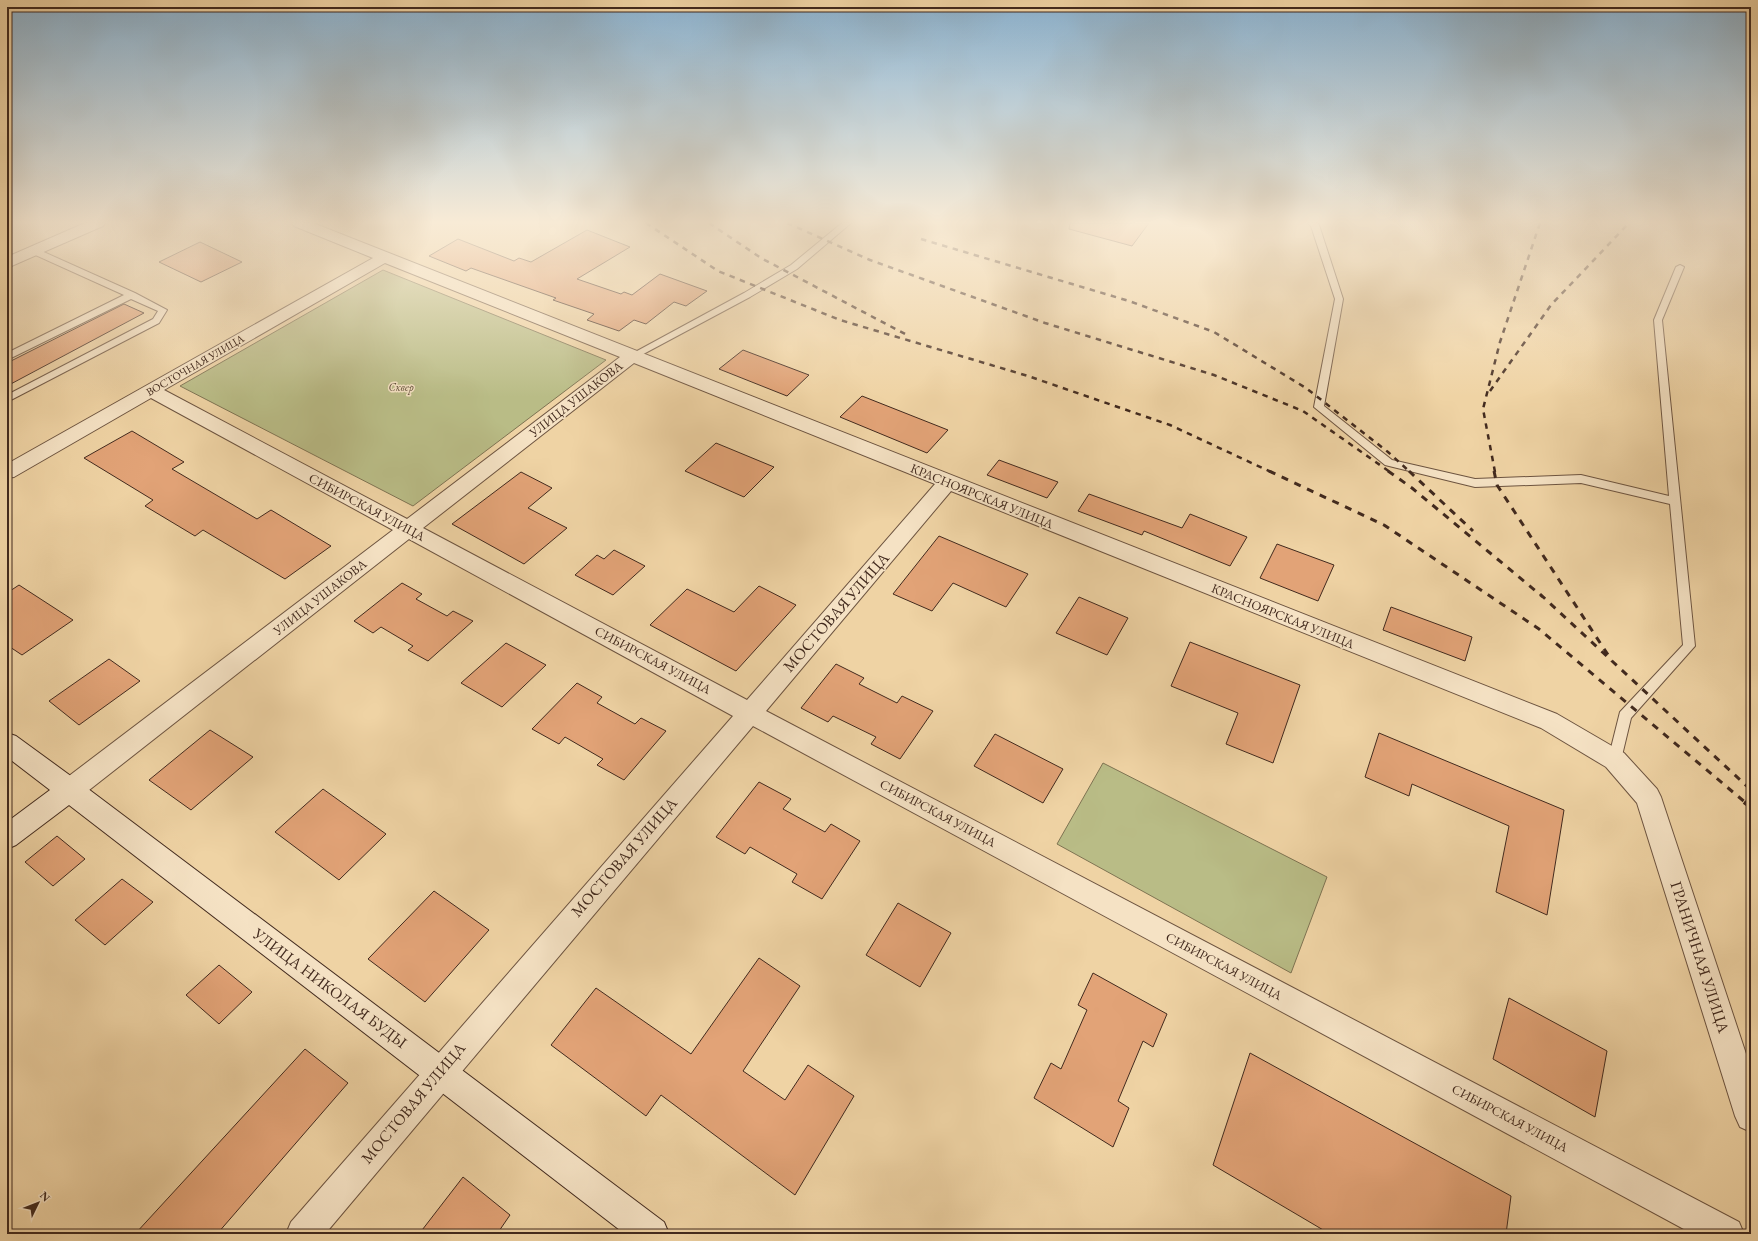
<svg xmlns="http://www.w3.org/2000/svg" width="1758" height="1241" font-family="'EB Garamond',serif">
  <rect width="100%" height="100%" fill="#efd3a4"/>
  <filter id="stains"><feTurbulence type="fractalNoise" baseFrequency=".005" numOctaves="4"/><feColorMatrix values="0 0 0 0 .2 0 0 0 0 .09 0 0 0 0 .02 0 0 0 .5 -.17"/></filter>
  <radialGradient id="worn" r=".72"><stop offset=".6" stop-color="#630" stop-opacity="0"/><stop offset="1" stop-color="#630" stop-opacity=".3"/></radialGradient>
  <!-- green -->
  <path fill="#b9bc86" stroke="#7e7352" d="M383,270L606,360L413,506L180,386Z
    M1103,763L1327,877L1291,973L1057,844Z"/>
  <!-- building -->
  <path fill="#e2a377" stroke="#422a1e" d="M1070,223H1149L1132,246L1069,229Z
    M587,230L630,247L577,279L621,294L624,292L632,295L660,274L707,291L686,306L674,302L646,324L634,320L619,331L587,320L594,314L553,300L556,298L471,268L466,271L429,256L458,239L514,261L519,258L531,262Z
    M200,242L242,262L201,282L159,262Z
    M124,304L144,313L7,386V363Z
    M743,350L809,375L787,396L719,369Z
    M862,396L948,430L927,453L840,417Z
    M132,431L184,462L172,469L257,519L271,510L331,546L285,579L203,530L195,536L145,506L153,500L84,458Z
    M716,443L774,467L744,497L685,471Z
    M999,460L1058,482L1047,498L987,475Z
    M521,472L552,488L528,508L567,528L524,564L452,524Z
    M1089,494L1182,528L1190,514L1247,537L1230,566L1144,531L1142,535L1078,511Z
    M939,536L1028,574L1006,607L953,583L932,611L893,594Z
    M1277,544L1334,565L1318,601L1260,578Z
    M614,550L645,566L613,595L575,575L597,555L604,559Z
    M402,583L422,594L416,599L447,616L453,611L473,621L428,661L408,650L413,646L381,627L373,633L354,621Z
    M19,585L73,620L22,655L7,645V593Z
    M759,586L796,605L736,671L650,625L687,589L734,612Z
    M1079,597L1128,618L1107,655L1056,633Z
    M1391,607L1472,637L1465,661L1383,630Z
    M1190,642L1300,685L1273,763L1226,744L1238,713L1171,686Z
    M506,643L546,665L502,707L461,683Z
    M109,659L140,681L79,725L49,701Z
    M836,664L864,678L859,684L897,703L902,696L933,711L900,759L871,744L876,737L833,716L828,722L801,708Z
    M577,683L602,697L597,703L635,724L641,718L666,731L624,780L597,765L603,759L565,737L559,744L532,729Z
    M210,730L253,757L191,810L149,780Z
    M1379,733L1564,810L1547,915L1496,892L1509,826L1412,784L1409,796L1365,777Z
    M995,734L1063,769L1043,803L974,766Z
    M759,782L791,799L783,809L825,832L831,824L860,841L822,899L792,882L797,874L750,847L745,854L716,837Z
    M323,789L386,834L339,880L275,832Z
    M57,836L85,859L53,886L25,862Z
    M122,879L153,902L105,945L75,920Z
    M434,891L489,930L425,1002L368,959Z
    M898,903L951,933L920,987L866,955Z
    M759,958L800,986L743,1071L785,1100L808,1065L854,1096L795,1195L661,1095L646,1116L551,1045L596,988L691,1054Z
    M219,965L252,992L219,1024L186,995Z
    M1093,973L1167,1014L1153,1047L1143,1041L1118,1101L1129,1108L1113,1147L1034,1098L1051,1063L1061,1069L1087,1010L1078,1005Z
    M1509,998L1607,1051L1595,1117L1493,1059Z
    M305,1049L348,1083L217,1234H135Z
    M1250,1053L1511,1196L1506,1234H1330L1213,1165Z
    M463,1177L510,1215L497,1234H419Z"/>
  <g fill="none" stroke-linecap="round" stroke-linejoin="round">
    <defs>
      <path id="lane" d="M842,223H851L797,269L750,297L634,359L631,360L626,357L744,293L791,265Z
        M1308,223H1318L1319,225L1343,299L1324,406L1392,460L1475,479L1581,475L1669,496L1654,320L1676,267L1680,265L1684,267L1662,320L1695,646L1631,718L1620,764L1615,766L1610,764L1608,760L1620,712L1683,645L1670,504L1581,483L1475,487L1389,466L1385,465L1314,407L1335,299L1311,226Z
        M31,249H37L135,293L167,310L159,323L7,402V395L153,319L158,311L131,299L7,360V353L124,295L31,253Z"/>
      <path id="street" d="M85,223H105L103,226L7,268V257Z
        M292,223H313L1557,714L1624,753L1657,789L1661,797L1751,1069V1132L1740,1127L1735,1116L1637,803L1606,767L1541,728L951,491L766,711L1739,1222L1744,1234H1693L753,726L325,1234H286L291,1222L733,716L409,539L79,798L70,801L61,798L57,790L61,782L393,530L151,398L14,477L7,478V464L373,258L294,226ZM385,263L620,357L407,519L164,390ZM634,363L935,484L747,700L423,528Z"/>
      <path id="secondary" d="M7,733L16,736L79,782L664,1222L669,1234H625L69,805L16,845L7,849V822L50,790L7,757Z"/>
    </defs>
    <!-- lane casing -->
    <use href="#lane" stroke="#6d5440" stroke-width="2"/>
    <!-- street casing -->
    <use href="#street" stroke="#6d5440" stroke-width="2"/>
    <!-- secondary casing -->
    <use href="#secondary" stroke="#422a1e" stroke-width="2"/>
    <!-- lane -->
    <use href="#lane" fill="#f5e2c4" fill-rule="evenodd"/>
    <!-- street -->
    <use href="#street" fill="#f5e2c4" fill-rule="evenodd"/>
    <!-- secondary -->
    <use href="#secondary" fill="#f5e2c4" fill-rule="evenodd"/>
    <!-- rail-far2 -->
    <path stroke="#422a1e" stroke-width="2.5" stroke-dasharray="5.5 5.5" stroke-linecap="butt" d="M646,223L718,271L840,320L1028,376L1170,425L1271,472
      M709,223L761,258L907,335
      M787,223L870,260L1045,323L1214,375L1303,411L1390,472
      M921,239L1129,301L1214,332L1306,388L1388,452L1410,472
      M1490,391L1551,305L1629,223
      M1495,472L1483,409L1500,342L1540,223"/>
    <!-- rail-far1 -->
    <path stroke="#422a1e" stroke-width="3" stroke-dasharray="7 7" stroke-linecap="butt" d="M1269,471L1384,525L1539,629L1746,803
      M1388,471L1412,488L1543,597
      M1409,471L1473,531
      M1494,471L1497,485L1612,661L1751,790
      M1540,594L1612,661"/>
    <!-- rail -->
    <path stroke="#422a1e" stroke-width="4" stroke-dasharray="10 10" stroke-linecap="butt" d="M1744,802L1751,807"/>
  </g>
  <!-- sky -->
  <linearGradient id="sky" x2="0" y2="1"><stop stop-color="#8bb4d3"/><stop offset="0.56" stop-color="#f8ebd6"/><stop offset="1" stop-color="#f8ebd6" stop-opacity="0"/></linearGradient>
  <rect width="1758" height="397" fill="url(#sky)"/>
  <g text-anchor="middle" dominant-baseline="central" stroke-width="3" stroke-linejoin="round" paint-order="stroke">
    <!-- far-street labels -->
    <g font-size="11" fill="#422a1e" stroke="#f5e2c4">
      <text transform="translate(195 365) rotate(-30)">ВОСТОЧНАЯ УЛИЦА</text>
    </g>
    <!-- far-park labels -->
    <g font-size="11" font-style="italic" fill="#5a4733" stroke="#f5e2c4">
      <text x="401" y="387">Сквер</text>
    </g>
    <!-- street labels -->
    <g font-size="13" fill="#422a1e" stroke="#f5e2c4">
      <text transform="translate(576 399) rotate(-38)">УЛИЦА УШАКОВА</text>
      <text transform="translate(982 496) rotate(22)">КРАСНОЯРСКАЯ УЛИЦА</text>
      <text transform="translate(367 507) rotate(28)">СИБИРСКАЯ УЛИЦА</text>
      <text transform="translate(320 597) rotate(-38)">УЛИЦА УШАКОВА</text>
      <text transform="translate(1283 616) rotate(22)">КРАСНОЯРСКАЯ УЛИЦА</text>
      <text transform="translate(653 660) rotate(28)">СИБИРСКАЯ УЛИЦА</text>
      <text transform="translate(938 813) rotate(28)">СИБИРСКАЯ УЛИЦА</text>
      <text transform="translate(1224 966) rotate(28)">СИБИРСКАЯ УЛИЦА</text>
      <text transform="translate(1510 1118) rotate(28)">СИБИРСКАЯ УЛИЦА</text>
    </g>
    <!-- near-street labels -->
    <g font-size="16" fill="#422a1e" stroke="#f5e2c4">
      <text transform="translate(836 612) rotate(-49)">МОСТОВАЯ УЛИЦА</text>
      <text transform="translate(624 857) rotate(-49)">МОСТОВАЯ УЛИЦА</text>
      <text transform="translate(1700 957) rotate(72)">ГРАНИЧНАЯ УЛИЦА</text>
      <text transform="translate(330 988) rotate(37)">УЛИЦА НИКОЛАЯ БУДЫ</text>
      <text transform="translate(413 1103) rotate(-50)">МОСТОВАЯ УЛИЦА</text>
    </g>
  </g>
  <!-- margin -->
  <rect width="1758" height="1241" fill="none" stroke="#efd3a4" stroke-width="24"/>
  <rect x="8" y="8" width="1742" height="1225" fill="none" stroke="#422a1e" stroke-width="2"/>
  <rect x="12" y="12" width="1734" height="1217" fill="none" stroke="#422a1e"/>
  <!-- north arrow -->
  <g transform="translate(38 1203) rotate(47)" stroke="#f5e2c4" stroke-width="3" paint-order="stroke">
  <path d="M0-3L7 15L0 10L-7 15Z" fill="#422a1e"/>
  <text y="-6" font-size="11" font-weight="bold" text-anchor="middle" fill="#422a1e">N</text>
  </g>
  <rect width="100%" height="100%" filter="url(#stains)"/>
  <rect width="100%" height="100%" fill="url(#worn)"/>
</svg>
